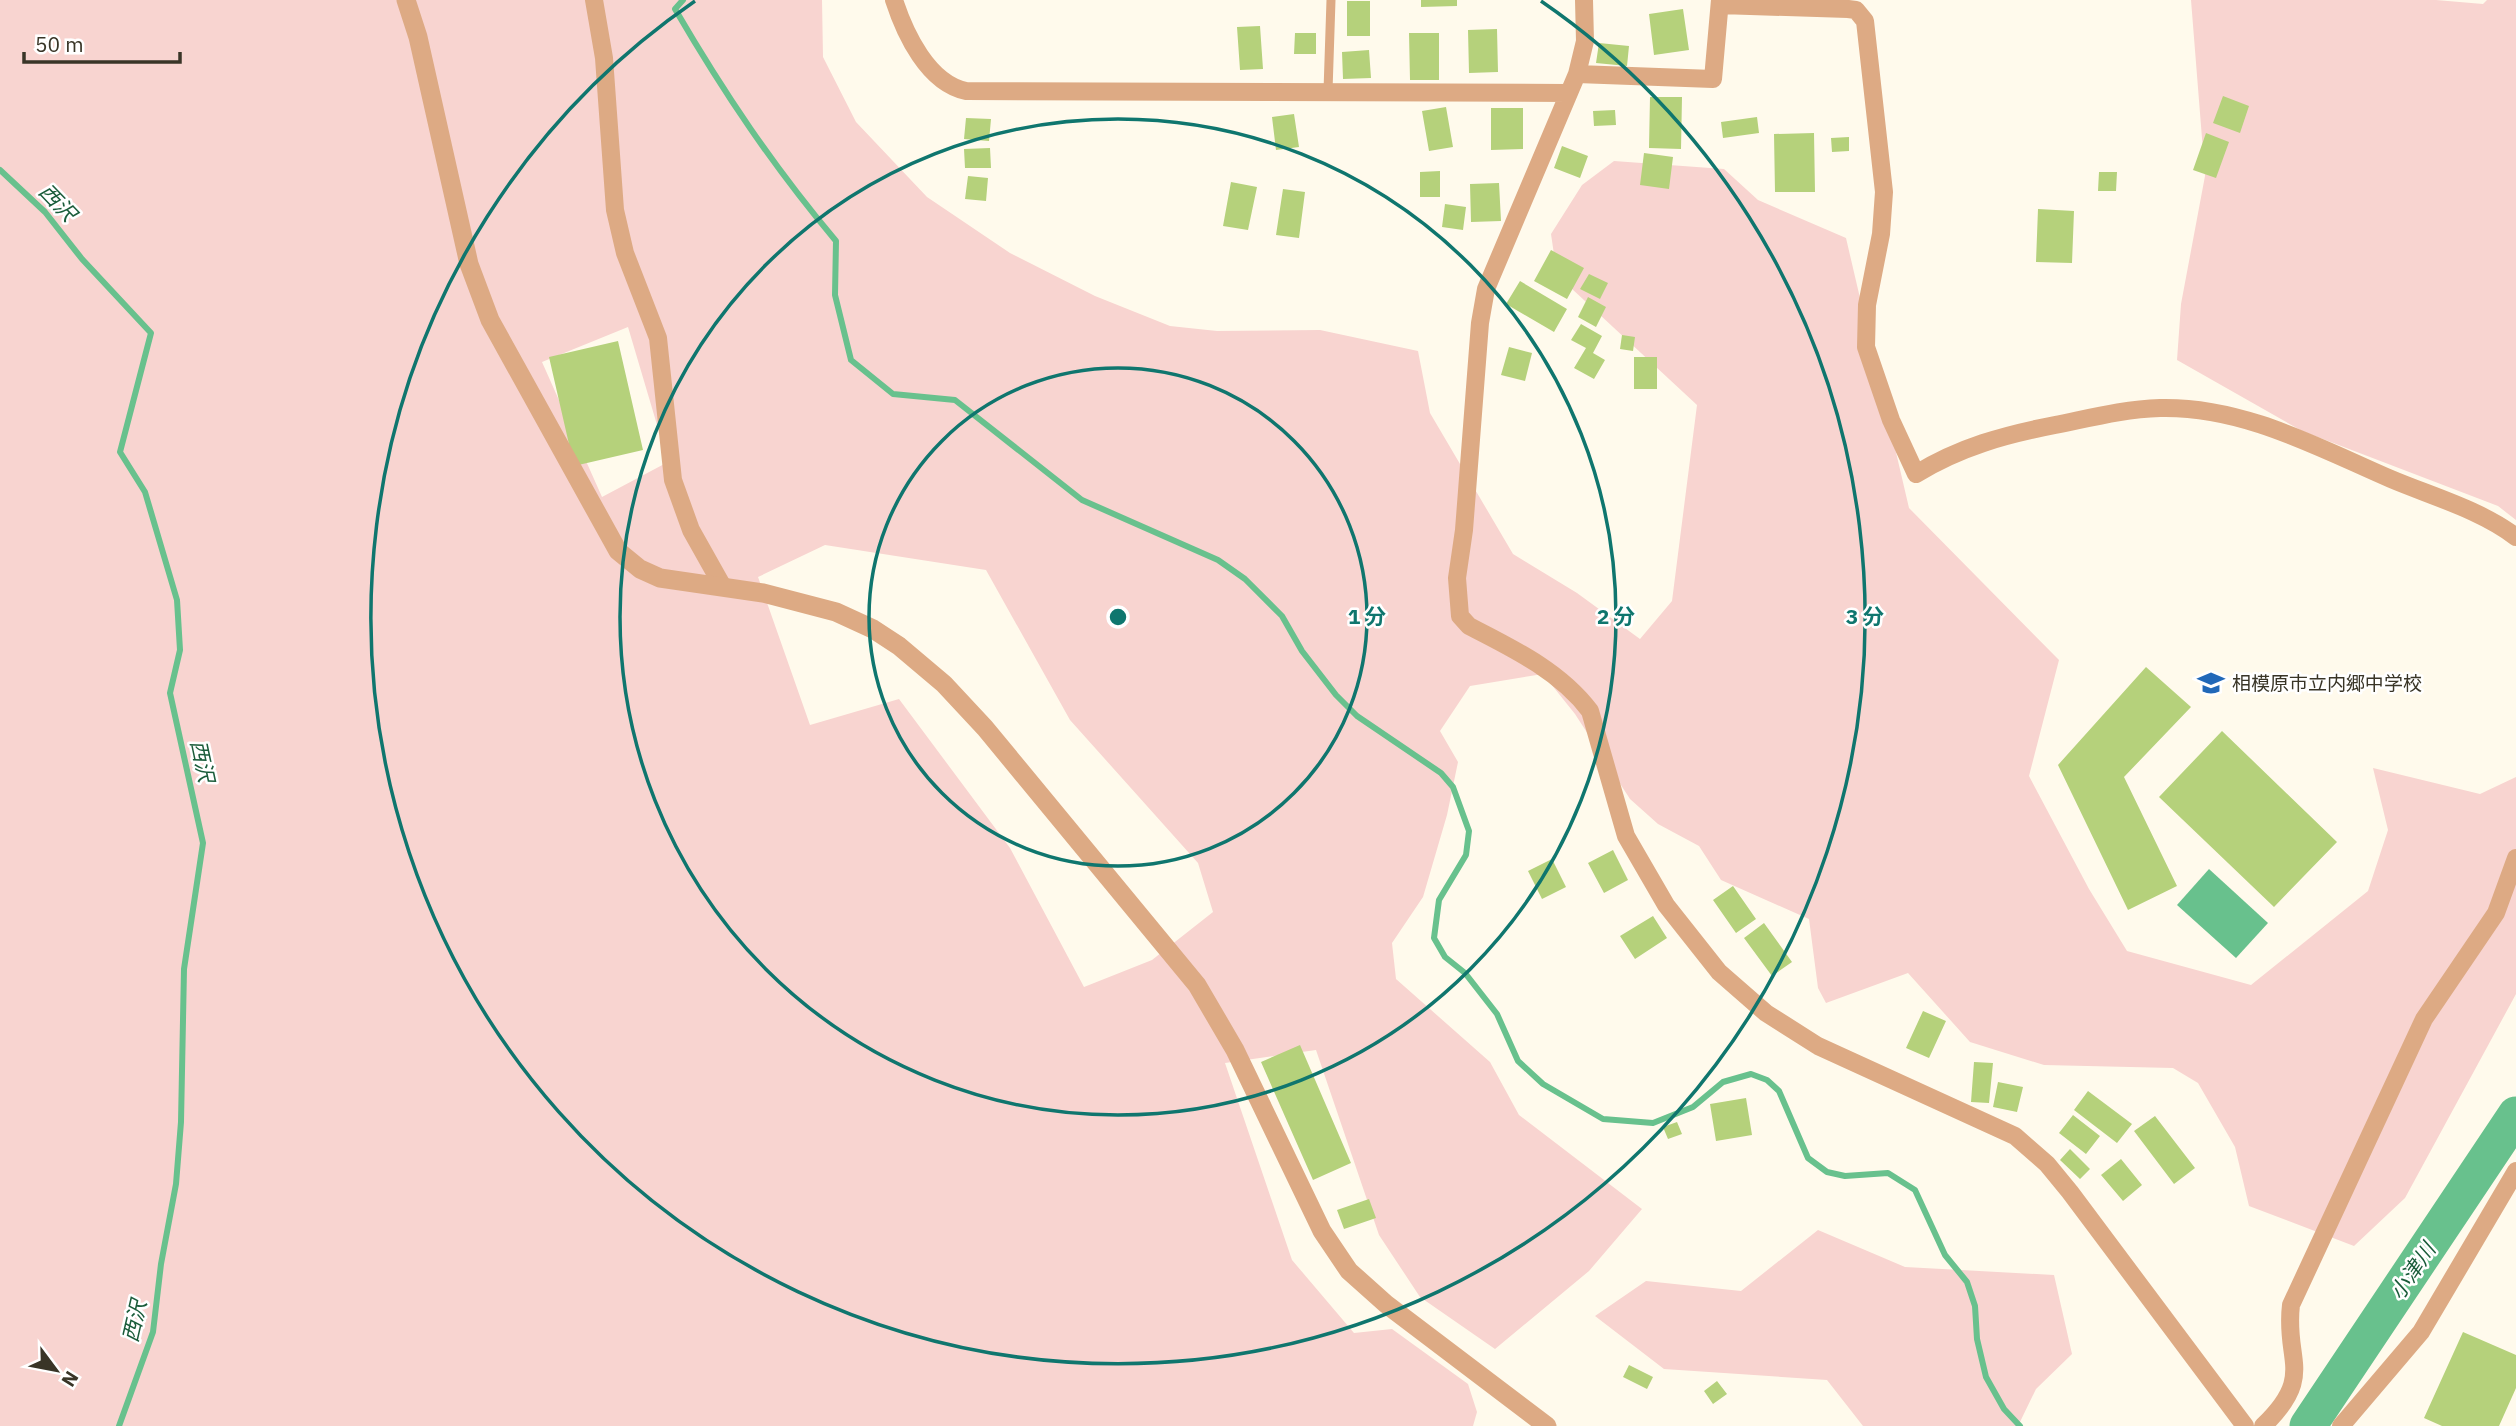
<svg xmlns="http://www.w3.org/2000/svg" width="2516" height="1426" font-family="'IBM Plex Sans','Noto Sans JP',sans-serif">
  <rect width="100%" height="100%" fill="#fffaec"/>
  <!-- green -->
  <path fill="#f8d4d0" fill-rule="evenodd" d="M0,0H822L823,57L856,122L927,197L1010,253L1095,296L1170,326L1217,331L1320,330L1418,351L1430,413L1513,554L1577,593L1640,639L1672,601L1697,405L1557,275L1551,234L1582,185L1614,161L1724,169L1758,200L1846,238L1909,508L2059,660L2029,776L2089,889L2127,951L2251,985L2368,891L2388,830L2373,768L2480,794L2516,777V994L2405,1198L2354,1246L2249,1206L2235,1147L2198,1083L2173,1068L2044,1065L1970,1042L1908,973L1826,1003L1818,988L1809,919L1721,880L1699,846L1658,824L1630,799L1575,714L1543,674L1470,686L1440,731L1458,762L1447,815L1423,897L1392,943L1396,979L1490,1062L1519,1115L1642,1209L1589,1271L1495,1349L1420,1297L1379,1235L1316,1050L1225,1063L1292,1260L1354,1333L1392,1329L1468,1384L1477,1412L1473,1426H0ZM628,327L668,462L602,497L542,362ZM825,545L986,570L1070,720L1198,863L1213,912L1152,960L1084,987L1010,848L899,699L810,725L758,577Z
    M2191,0H2436L2483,4L2487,0H2516V520L2498,506L2302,431L2177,360L2181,304L2205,176Z
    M1818,1230L1905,1267L2054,1275L2072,1354L2036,1389L2018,1426H1863L1827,1380L1664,1369L1595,1316L1646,1281L1741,1291Z"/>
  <!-- water -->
  <path fill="#68c18d" d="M2209,869L2268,923L2236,958L2177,905Z"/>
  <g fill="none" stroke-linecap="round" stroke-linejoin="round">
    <!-- stream -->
    <path stroke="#68c18d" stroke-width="6" d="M683,0L675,9C724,93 773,166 836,241L835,295L851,360L893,394L955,400L1082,500L1218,560L1245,579L1282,616L1302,651L1336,695L1357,716L1441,773L1453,787L1469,831L1466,855L1439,900L1434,938L1445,957L1465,973L1497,1014L1518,1061L1543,1084L1603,1119L1653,1123L1693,1107L1723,1082L1751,1074L1767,1080L1779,1091L1808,1158L1827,1172L1845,1176L1888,1173L1915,1190L1945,1255L1967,1282L1975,1306L1977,1339L1986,1377L2004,1409L2020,1426
      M0,170L45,212L82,259L151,333L120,452L145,492L177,600L180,650L170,693L203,843L184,969L181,1122L176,1184L161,1264L153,1332L119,1426"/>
    <!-- river -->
    <path stroke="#68c18d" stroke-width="37" d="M2308,1426L2516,1115"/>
  </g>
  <!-- building -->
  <path fill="#b5d17b" d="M1421,0H1457V6L1421,7Z
    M1347,1H1370V36H1347Z
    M1683,9L1689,50L1654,55L1649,14Z
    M1260,26L1263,69L1240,70L1237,27Z
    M1497,29L1498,72L1469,73L1468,30Z
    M1295,33H1316V54H1294Z
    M1409,33H1439V80H1410Z
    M1599,43L1629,46L1627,66L1596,63Z
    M1369,50L1371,78L1343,79L1342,52Z
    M2223,96L2249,106L2240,133L2213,123Z
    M1650,97H1682L1681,149L1649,148Z
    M1446,107L1453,147L1429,151L1422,111Z
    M1491,108H1523V149L1491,150Z
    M1615,110L1616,125L1594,126L1593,111Z
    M1294,114L1299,147L1276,150L1272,117Z
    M1757,117L1759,133L1723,138L1721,122Z
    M966,118L991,119L989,141L964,139Z
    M1814,133L1815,192H1775L1774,134Z
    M2206,133L2229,142L2216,178L2193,170Z
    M1849,137V151L1832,152L1831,138Z
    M1562,146L1588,156L1580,178L1554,168Z
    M990,148L991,168H965L964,149Z
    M1644,153L1673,157L1669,189L1640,185Z
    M1440,171V197H1420V172Z
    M2099,172H2117L2116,191H2098Z
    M968,176L988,178L986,201L965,199Z
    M1231,182L1257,187L1248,230L1223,226Z
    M1499,183L1501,221L1471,222L1470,184Z
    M1283,189L1305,192L1299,238L1276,235Z
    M1445,204L1466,207L1463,230L1442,227Z
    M2038,209L2074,211L2072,263L2036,262Z
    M1551,250L1584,268L1567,299L1534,281Z
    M1589,274L1608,283L1600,299L1580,289Z
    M1520,281L1567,309L1554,332L1506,304Z
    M1588,297L1606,307L1596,327L1578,317Z
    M1581,324L1602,336L1593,353L1605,360L1594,379L1574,368L1586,348L1571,340Z
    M1622,335L1635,337L1633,351L1620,349Z
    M618,341L643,450L574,466L549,357Z
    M1509,347L1532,353L1525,381L1501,375Z
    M1634,357H1657V389H1634Z
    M2146,667L2191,707L2124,777L2177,886L2128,910L2058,765Z
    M2222,731L2337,842L2274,907L2159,797Z
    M1613,850L1628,880L1604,893L1588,863Z
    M1552,859L1566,887L1542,899L1528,871Z
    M1733,886L1756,919L1736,933L1713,900Z
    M1653,916L1667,938L1635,959L1620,936Z
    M1764,923L1792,962L1772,976L1744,938Z
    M1923,1011L1946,1021L1929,1058L1906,1048Z
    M1300,1045L1351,1163L1313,1180L1261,1062Z
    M1974,1062L1993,1063L1989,1103L1971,1102Z
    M1998,1082L2023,1087L2017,1112L1993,1107Z
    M2088,1091L2132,1124L2117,1143L2074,1110Z
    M1746,1098L1752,1135L1716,1141L1710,1104Z
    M2073,1115L2100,1136L2086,1154L2059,1133Z
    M2155,1116L2195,1168L2174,1184L2134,1131Z
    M1677,1122L1682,1134L1668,1139L1663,1127Z
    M2070,1149L2090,1169L2080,1179L2060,1160Z
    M2121,1159L2142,1185L2123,1201L2101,1175Z
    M1369,1199L1376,1218L1344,1229L1337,1210Z
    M2463,1332L2516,1355V1388L2499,1426H2442L2424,1418Z
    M1629,1365L1653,1377L1647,1389L1623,1377Z
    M1717,1381L1727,1394L1713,1404L1704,1391Z"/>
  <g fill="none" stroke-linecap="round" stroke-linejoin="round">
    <!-- service -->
    <path stroke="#ddaa84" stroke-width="9" d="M1328,91L1331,0"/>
    <!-- minor -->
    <path stroke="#ddaa84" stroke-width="18" d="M594,0L604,58L615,210L625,253L658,338L673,480L691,530L723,587
      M894,0C905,34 928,83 966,91L1568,93
      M1584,0L1585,41L1577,74L1486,289L1480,323L1464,530L1457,578L1460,616L1469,626C1512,648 1560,671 1590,711L1626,836L1666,905L1719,972L1766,1013L1818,1046L2015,1136L2047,1164L2070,1192L2245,1426
      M1720,5L1848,9L1856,10L1865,21L1884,192L1881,234L1867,305L1866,347L1891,420L1916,474C1960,447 2004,435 2055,425C2090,418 2124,409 2160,408C2243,406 2317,447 2391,479C2431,496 2481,510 2516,537
      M1577,74L1713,79L1720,0
      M2263,1426C2316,1375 2284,1361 2291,1305L2424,1019L2496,913L2516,858
      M2341,1426L2421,1332L2516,1171"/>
    <!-- tertiary -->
    <path stroke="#ddaa84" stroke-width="19" d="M406,0L418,37L469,264L490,320L618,551L640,569L660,578L763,593L836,612L873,629L899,646L944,684L985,728L1197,985L1235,1050L1322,1231L1349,1271L1386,1304L1547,1426"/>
  </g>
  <!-- distance rings -->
  <g fill="none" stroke="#0f766e" stroke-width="3.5">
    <circle cx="1118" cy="617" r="249"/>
    <circle cx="1118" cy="617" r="498"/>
    <path d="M1541 1A747 747 0 1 1 695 1"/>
  </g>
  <!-- icons -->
  <defs>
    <symbol id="school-bare" viewBox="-9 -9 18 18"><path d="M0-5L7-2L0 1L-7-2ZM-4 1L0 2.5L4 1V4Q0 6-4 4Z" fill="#2168b8" stroke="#fff" stroke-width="2.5" paint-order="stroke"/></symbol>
  </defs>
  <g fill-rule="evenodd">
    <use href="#school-bare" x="2192" y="664" width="38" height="38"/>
  </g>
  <g text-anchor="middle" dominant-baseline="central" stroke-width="5" stroke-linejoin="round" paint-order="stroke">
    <!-- poi labels -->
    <g font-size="19" fill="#393527" stroke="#fff" text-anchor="start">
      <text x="2232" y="683">相模原市立内郷中学校</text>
    </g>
    <!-- water labels -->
    <g font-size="21" font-style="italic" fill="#1a5c3a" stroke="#fff">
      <text transform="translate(58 202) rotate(46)">西沢</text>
      <text transform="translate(203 761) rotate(78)">西沢</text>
      <text transform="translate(2412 1271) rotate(-56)">小津川</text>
      <text transform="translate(134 1321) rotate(-77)">西沢</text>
    </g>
  </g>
  <circle cx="1118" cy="617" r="10" fill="#0f766e" stroke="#fff" stroke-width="3.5"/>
  <g font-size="21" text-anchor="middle" font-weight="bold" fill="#0f766e" stroke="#fff" stroke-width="5" stroke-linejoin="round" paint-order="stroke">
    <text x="1367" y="624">1 分</text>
    <text x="1616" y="624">2 分</text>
    <text x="1865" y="624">3 分</text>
  </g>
  <!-- north arrow -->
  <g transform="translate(56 1370) rotate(122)" stroke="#ffffff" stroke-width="5" paint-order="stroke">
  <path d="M0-5L12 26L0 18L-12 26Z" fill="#393527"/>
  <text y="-10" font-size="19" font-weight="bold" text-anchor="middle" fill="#393527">N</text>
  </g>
  <!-- scale -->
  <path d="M24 52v10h156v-10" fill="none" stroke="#393527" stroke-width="3.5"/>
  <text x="35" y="52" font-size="21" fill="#393527" stroke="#ffffff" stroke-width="5" paint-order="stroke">50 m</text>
</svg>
